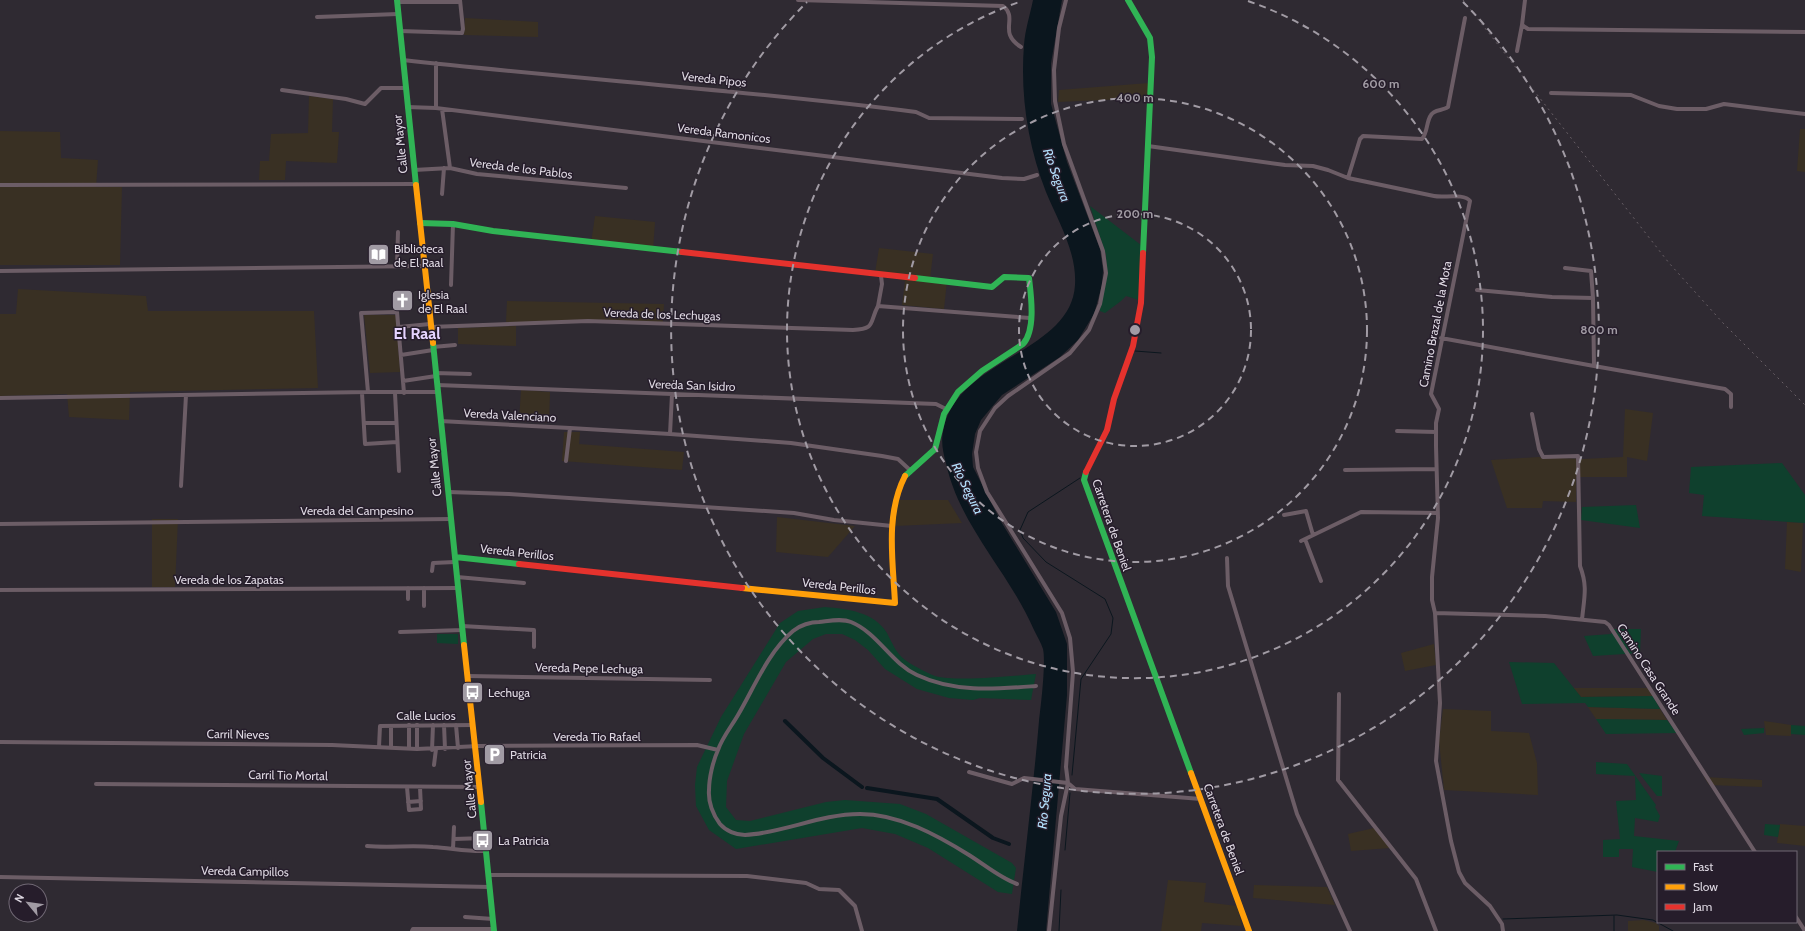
<svg xmlns="http://www.w3.org/2000/svg" width="1805" height="931" font-family="Cabin,sans-serif">
  <rect width="100%" height="100%" fill="#2f2a32"/>
  <!-- industrial -->
  <path fill="#393023" d="M465,18L538,22V37L464,35Z
    M1149,83L1148,98L1058,102L1059,90Z
    M309,96L333,99L332,132H339L337,163L286,161L285,180H259L260,161H269L271,134L308,133Z
    M1800,129H1805V172L1797,171Z
    M0,131L60,132L61,158L98,160L96,187H122L120,265H0Z
    M595,216L655,222L653,251L591,243Z
    M879,248L933,254L930,279L947,281L944,309L902,305L905,281L875,273Z
    M18,289L146,296L148,311H314L318,388L130,392L129,420L69,417L67,394L0,396V314H16Z
    M507,301L664,304L663,322H506Z
    M364,315H396L400,372L370,373Z
    M516,326V346L458,344V328Z
    M521,390L550,392L549,423L519,421Z
    M1625,409L1653,413L1647,461L1627,457V477H1576V502L1543,501L1542,508H1507L1491,460L1538,457L1583,459L1623,457Z
    M564,432H580L579,444L684,452L682,470L562,461Z
    M898,500H948L962,523L895,526Z
    M777,517L855,526L828,557L776,552Z
    M152,519H178L175,587H152Z
    M1787,522L1803,523L1801,572L1785,569Z
    M1434,644L1436,665L1405,671L1401,653Z
    M1573,688H1648L1653,696L1581,697Z
    M1588,707L1660,709L1667,720L1596,719Z
    M1443,709L1491,711V731L1529,733L1537,763L1538,795L1444,790L1439,741Z
    M1764,721L1791,725V736L1766,735Z
    M1704,777L1762,780V787L1709,785Z
    M1780,824L1805,826V846L1777,843Z
    M1374,828L1390,848L1351,851L1348,834Z
    M1168,880L1206,883L1204,902L1237,906L1242,926L1202,923L1201,931H1161Z
    M1254,885L1327,887L1335,905L1253,898Z
    M1644,920L1656,923L1659,926V931H1628V921Z"/>
  <!-- green -->
  <path fill="#0f402d" d="M1090,206L1141,245L1139,300L1126,296L1121,301L1105,313L1100,311V307L1107,276L1106,255Z
    M1782,463L1805,495V523L1702,516L1704,495L1689,493L1691,467Z
    M1636,505L1640,528L1581,520L1582,507Z
    M825,607C848,609 874,612 887,633C893,645 897,655 908,662C916,667 927,673 935,676C958,682 1011,676 1036,674L1031,700L980,698L973,700L949,698L917,689L885,669L868,650L855,640L842,634H826L813,639L786,662L744,734L727,781L726,807L736,820L750,821L826,802L845,800L900,804L926,814L1012,863L1016,868L1012,894L998,892L928,848L895,834L862,828L736,849L709,830L696,806L695,785L697,767L721,717L780,623L798,611Z
    M1614,629H1641L1640,653L1593,656L1584,636L1611,634Z
    M437,634H458V644L437,643Z
    M1509,662L1554,663L1581,697L1653,696L1660,709L1588,707L1585,703L1522,704Z
    M1596,719L1667,720L1677,733L1606,734Z
    M1791,725L1805,726V735L1791,734Z
    M1764,728V733L1744,735L1741,729Z
    M1596,762L1627,764L1656,805L1655,807L1660,816L1658,822L1635,818L1634,836L1679,841L1675,852H1658V872L1632,867L1633,849H1619V857H1603V840L1620,839L1616,801L1636,800L1635,776L1596,774Z
    M1639,773L1662,776V796H1657Z
    M1765,824L1780,825L1778,837L1764,835Z"/>
  <!-- water -->
  <path fill="#0b161e" d="M1033,0H1062L1051,63V104L1067,162L1100,249L1103,270L1102,285L1094,314L1078,340L1060,357L1002,395L981,420L975,434L972,454L973,467L1000,520L1056,612L1067,644V695L1046,931H1017C1024,861 1033,791 1039,721C1041,705 1046,662 1043,649C1041,643 1037,636 1034,630C1009,572 959,525 946,463C943,453 941,442 943,432C954,359 1071,354 1075,285C1077,252 1058,221 1046,192C1028,146 1020,95 1024,45C1025,30 1030,15 1033,0Z"/>
  <g fill="none" stroke-linecap="round" stroke-linejoin="round">
    <!-- stream -->
    <path stroke="#0b161e" stroke-width="1" d="M1135,351L1161,353
      M1072,775L1081,679L1111,634L1113,618L1105,599L1046,562L1023,538L1020,530L1028,512L1080,478
      M1065,850L1070,793
      M1503,919L1617,915L1653,920L1673,931
      M1059,931L1061,890
      M1614,931V916"/>
    <!-- canal -->
    <path stroke="#0b161e" stroke-width="4" d="M785,721L823,758L862,787
      M867,788L937,799L993,838L1009,844"/>
    <!-- street -->
    <path stroke="#6c5d66" stroke-width="4" d="M798,0L1003,6C1019,18 997,32 1021,47
      M1525,0L1522,25L1528,29L1805,32
      M397,2H460
      M317,17L398,14
      M400,31L462,33L463,29L460,0
      M1517,51L1522,25
      M403,60C574,79 745,90 916,112L929,118L1022,119
      M436,63V108
      M282,90L346,99L365,104L381,88H406
      M1551,93L1631,95L1659,106L1677,109H1706L1724,104L1805,114
      M407,107L436,108L1002,178L1024,179L1037,175
      M442,109L450,168
      M1148,146L1285,165L1313,166L1328,170L1348,178L1434,196C1444,198 1464,193 1470,201L1431,394L1439,409L1436,423V446L1438,518L1432,577V600L1435,613L1440,703L1436,761L1451,841L1459,872L1465,883L1490,906L1502,924L1503,931
      M414,170L450,168L477,174L626,188
      M1348,178L1360,139L1363,136L1422,139C1428,132 1426,122 1431,115C1434,109 1443,111 1448,107L1465,18
      M0,185L415,184
      M442,194L444,168
      M397,266L398,232
      M1565,268L1591,271L1593,298
      M0,271L424,266
      M881,276L882,284L878,306L1030,318
      M451,285L453,224
      M399,327L430,324
      M430,327L588,321L853,330C876,329 869,323 878,306
      M1441,338L1594,366L1593,298L1552,297L1477,290
      M433,347L455,345
      M401,355L433,350
      M1594,366L1725,389L1731,394V407
      M435,373L470,374
      M403,381L436,376
      M437,385L936,404L946,409
      M362,393L365,444L397,442
      M395,393L399,471
      M404,393L397,312L361,313L368,392H437
      M0,398L368,392
      M1532,414L1539,449L1543,457L1578,456L1580,566C1588,587 1584,598 1582,620
      M440,421L570,428L566,461
      M364,423H396
      M570,428L670,434L672,394
      M1397,431L1436,432
      M670,434L791,443L882,456L898,459L911,471
      M1345,470L1436,469
      M181,486L186,395
      M448,492L509,494L794,513L834,520L892,526
      M1284,515L1306,511L1313,535
      M0,524L451,519
      M1305,539L1321,581
      M1301,541L1361,512L1437,513
      M1227,558L1228,586L1297,814L1350,931
      M432,571L433,563L455,562
      M457,577L524,583
      M408,588V599
      M424,588V606
      M0,590L458,588
      M1435,613L1545,616L1605,622L1609,625L1755,852
      M462,626L534,630V647
      M400,632L463,630
      M468,676L710,680
      M1339,694L1338,780L1416,879L1436,931
      M417,725V749
      M444,725L445,749
      M456,725L458,748
      M391,726V748
      M0,742L332,745L417,749L479,746L697,745L718,750
      M379,747L380,726L473,725
      M409,749V725
      M432,750L433,725
      M434,765L436,749
      M969,772L1012,784L1024,778L1068,783L1075,789L1201,799
      M96,784L480,787
      M407,787L409,810L421,809L420,787
      M408,802L421,801
      M454,839L485,838
      M367,846C389,848 411,845 433,847C451,848 468,852 486,851
      M453,849L454,827
      M489,875L747,876L806,883L819,889L839,890L855,906L862,931
      M0,877L490,887
      M1017,884C1000,878 985,865 969,855C937,835 899,814 860,814C820,814 784,833 745,835C736,835 726,831 720,824C713,815 708,802 709,790C709,778 713,761 718,750C722,738 731,727 738,715C754,688 768,652 793,631C800,625 811,622 819,622C829,621 842,618 851,622C878,633 891,663 917,675C955,693 996,689 1036,686
      M465,917L493,919
      M1796,917L1805,931
      M412,931L413,929H494
      M1049,931L1061,816L1068,783L1066,767L1073,672L1070,638L1062,613L987,492L978,468L976,452L980,431L995,408L1008,396L1070,353L1089,330L1100,304L1106,273L1103,251L1064,144L1055,101L1054,70L1059,28L1066,0"/>
    <!-- fast -->
    <path stroke="#30b455" stroke-width="6" d="M397,0L416,185
      M1128,0L1150,38L1152,57L1143,253
      M420,223L453,224L493,231L682,252
      M433,343L464,645
      M1086,472L1084,480L1191,773
      M905,476L935,449L944,414L958,392L982,371L1023,344C1036,330 1031,295 1029,278L1004,277L992,287L915,278
      M455,557L519,564
      M481,802L494,931"/>
    <!-- slow -->
    <path stroke="#ff9f0a" stroke-width="6" d="M416,185L433,343
      M742,588L895,603C893,561 885,515 905,476
      M464,645L481,802
      M1191,773L1249,931"/>
    <!-- jam -->
    <path stroke="#e5322d" stroke-width="6" d="M682,252L915,278
      M1086,472L1107,430L1114,399L1133,346L1141,303L1143,253
      M519,564L742,588"/>
    <!-- rail -->
    <path stroke="#685f66" stroke-width="1" stroke-dasharray="2 4" stroke-linecap="butt" d="M1463,0L1669,263L1723,323L1805,405"/>
  </g>
  <!-- distance rings -->
  <g fill="none" stroke="#a19ba4" stroke-width="2" stroke-dasharray="7 5">
    <circle cx="1135" cy="330" r="116"/>
    <circle cx="1135" cy="330" r="232"/>
    <path d="M1248 1A348 348 0 1 1 1022 1"/>
    <path d="M1463 2A464 464 0 1 1 807 2"/>
  </g>
  <!-- icons -->
  <defs>
    <symbol id="library-square" viewBox="-11 -11 22 22"><rect x="-9" y="-9" width="18" height="18" rx="4" fill="#a19ba4" stroke="#261d2b"/><path d="M-6-4Q-3-5.5-.7-3.5V5Q-3 3-6 4ZM6-4Q3-5.5 .7-3.5V5Q3 3 6 4Z" fill="#fff"/></symbol>
    <symbol id="church-square" viewBox="-11 -11 22 22"><rect x="-9" y="-9" width="18" height="18" rx="4" fill="#a19ba4" stroke="#261d2b"/><path d="M-1.2-6h2.4v3.5h3.3v2.4h-3.3V6h-2.4V-.1h-3.3v-2.4h3.3Z" fill="#fff"/></symbol>
    <symbol id="bus-square" viewBox="-11 -11 22 22"><rect x="-9" y="-9" width="18" height="18" rx="4" fill="#a19ba4" stroke="#261d2b"/><path d="M-5-6H5V4H4V6H2V4H-2V6H-4V4H-5ZM-3.5-4V0h7V-4ZM-3.5 1.2v1.5H-2V1.2ZM2 1.2v1.5H3.5V1.2Z" fill="#fff"/></symbol>
    <symbol id="parking-square" viewBox="-11 -11 22 22"><rect x="-9" y="-9" width="18" height="18" rx="4" fill="#a19ba4" stroke="#261d2b"/><path d="M-3.5-5.5H1a3.5 3.5 0 0 1 0 7H-1V5.5H-3.5ZM-1-3.4V-.6H.8a1.4 1.4 0 0 0 0-2.8Z" fill="#fff"/></symbol>
  </defs>
  <g fill-rule="evenodd">
    <use href="#library-square" x="366" y="242" width="25" height="25"/>
    <use href="#church-square" x="390" y="288" width="25" height="25"/>
    <use href="#bus-square" x="460" y="680" width="25" height="25"/>
    <use href="#parking-square" x="482" y="742" width="25" height="25"/>
    <use href="#bus-square" x="470" y="828" width="25" height="25"/>
  </g>
  <g text-anchor="middle" dominant-baseline="central" stroke-width="3" stroke-linejoin="round" paint-order="stroke">
    <!-- street labels -->
    <g font-size="12" fill="#ded8e2" stroke="#261d2b">
      <text transform="translate(714 79) rotate(6)">Vereda Pipos</text>
      <text transform="translate(724 133) rotate(7)">Vereda Ramonicos</text>
      <text transform="translate(400 144) rotate(-96)">Calle Mayor</text>
      <text transform="translate(521 168) rotate(7)">Vereda de los Pablos</text>
      <text transform="translate(662 314) rotate(2)">Vereda de los Lechugas</text>
      <text transform="translate(1435 324) rotate(-79)">Camino Brazal de la Mota</text>
      <text transform="translate(692 385) rotate(2)">Vereda San Isidro</text>
      <text transform="translate(510 415) rotate(3)">Vereda Valenciano</text>
      <text transform="translate(434 467) rotate(-96)">Calle Mayor</text>
      <text x="357" y="510">Vereda del Campesino</text>
      <text transform="translate(1112 525) rotate(71)">Carretera de Beniel</text>
      <text transform="translate(517 552) rotate(6)">Vereda Perillos</text>
      <text x="229" y="579">Vereda de los Zapatas</text>
      <text transform="translate(839 586) rotate(6)">Vereda Perillos</text>
      <text transform="translate(589 668) rotate(1)">Vereda Pepe Lechuga</text>
      <text transform="translate(1649 669) rotate(57)">Camino Casa Grande</text>
      <text x="426" y="715">Calle Lucios</text>
      <text transform="translate(238 734) rotate(1)">Carril Nieves</text>
      <text x="597" y="736">Vereda Tio Rafael</text>
      <text transform="translate(288 775) rotate(1)">Carril Tio Mortal</text>
      <text transform="translate(469 789) rotate(-96)">Calle Mayor</text>
      <text transform="translate(1224 829) rotate(70)">Carretera de Beniel</text>
      <text transform="translate(245 871) rotate(1)">Vereda Campillos</text>
    </g>
    <!-- poi labels -->
    <g font-size="12" fill="#ded8e2" stroke="#261d2b" text-anchor="start">
      <text x="394" y="248">Biblioteca<tspan x="394" dy="14">de El Raal</tspan></text>
      <text x="418" y="294">Iglesia<tspan x="418" dy="14">de El Raal</tspan></text>
      <text x="488" y="692">Lechuga</text>
      <text x="510" y="754">Patricia</text>
      <text x="498" y="840">La Patricia</text>
    </g>
    <!-- water labels -->
    <g font-size="13" font-style="italic" fill="#b3dffc" stroke="#261d2b">
      <text transform="translate(1057 175) rotate(70)">Río Segura</text>
      <text transform="translate(968 488) rotate(64)">Río Segura</text>
      <text transform="translate(1044 801) rotate(-85)">Río Segura</text>
    </g>
    <!-- district labels -->
    <g font-size="16" font-weight="bold" fill="#e6d4ff" stroke="#261d2b">
      <text x="417" y="333">El Raal</text>
    </g>
  </g>
  <circle cx="1135" cy="330" r="6" fill="#a19ba4" stroke="#261d2b" stroke-width="2"/>
  <g font-size="12" text-anchor="middle" font-weight="bold" fill="#a19ba4" stroke="#261d2b" stroke-width="3" stroke-linejoin="round" paint-order="stroke">
    <text x="1381" y="88">600 m</text>
    <text x="1135" y="102">400 m</text>
    <text x="1135" y="218">200 m</text>
    <text x="1599" y="334">800 m</text>
  </g>
  <!-- legend -->
  <rect x="1657" y="851" width="140" height="72" fill="#261d2b" stroke="#706874"/>
  <rect x="1665" y="864" width="20" height="6" fill="#30b455" stroke="#706874"/>
  <text x="1693" y="871" font-size="12" fill="#ded8e2">Fast</text>
  <rect x="1665" y="884" width="20" height="6" fill="#ff9f0a" stroke="#706874"/>
  <text x="1693" y="891" font-size="12" fill="#ded8e2">Slow</text>
  <rect x="1665" y="904" width="20" height="6" fill="#e5322d" stroke="#706874"/>
  <text x="1693" y="911" font-size="12" fill="#ded8e2">Jam</text>
  <!-- north arrow -->
  <g transform="translate(28 903) rotate(299)"><circle r="19" fill="#261d2b" stroke="#706874"/>
  <path d="M0-3L7 15L0 10L-7 15Z" fill="#a19ba4"/>
  <text y="-6" font-size="11" font-weight="bold" text-anchor="middle" fill="#ded8e2">N</text>
  </g>
</svg>
